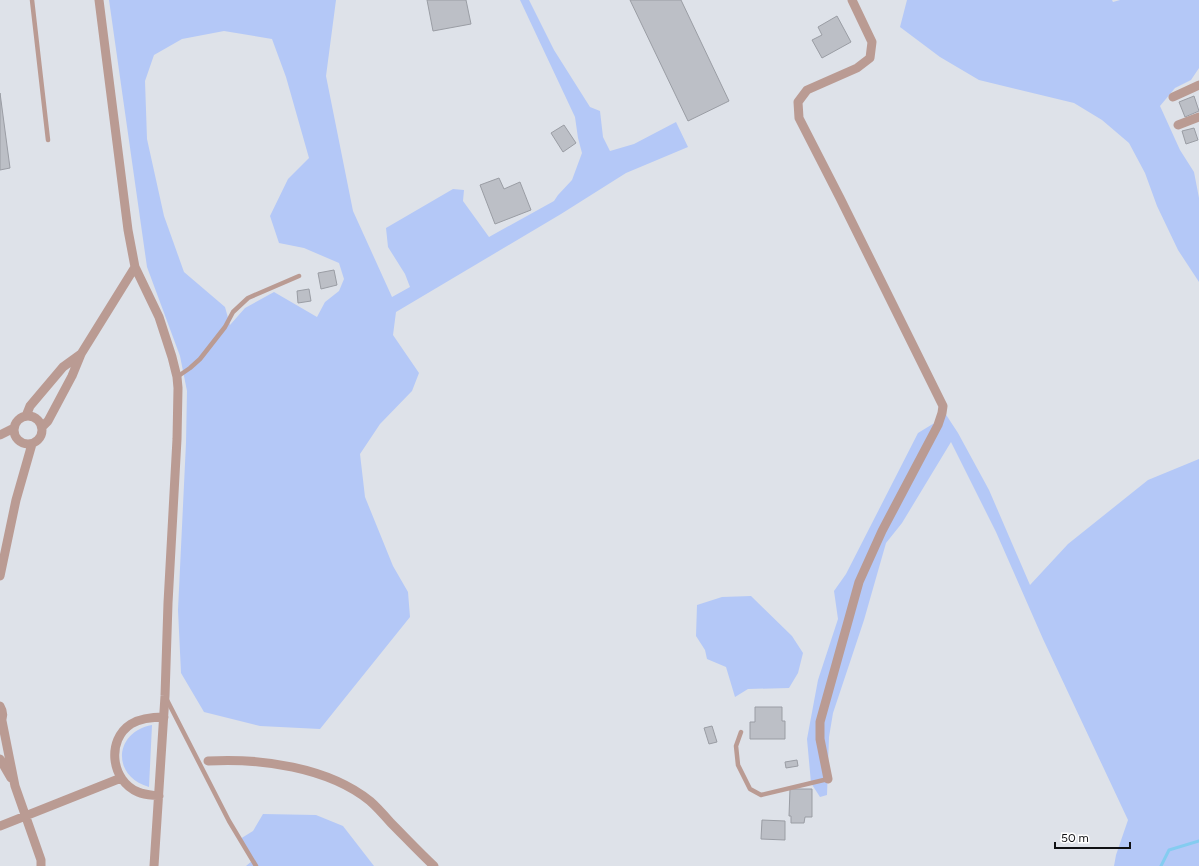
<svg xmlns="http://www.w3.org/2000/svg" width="1199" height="866" font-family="Figtree,sans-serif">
  <rect width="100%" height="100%" fill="#dee2e9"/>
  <!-- green -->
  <path fill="#b4c8f7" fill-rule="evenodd" d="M109,0H336L326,76L353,211L392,297L410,287L405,274L388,247L386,228L453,189L464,190L463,201L489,237L554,201L558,195L572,180L582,153L578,138L575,117L520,0H529L554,50L590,107L600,111L603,137L610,151L634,144L676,122L688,147L626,173L561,214L396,312L393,335L419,373L412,391L380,424L360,454L365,497L393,566L408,592L410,617L320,729L260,726L204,712L181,673L178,610L186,443L187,391L180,356L147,267ZM224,31L272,39L286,77L309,158L288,179L270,216L279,243L304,248L339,263L344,279L339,291L325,302L317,317L274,292L245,308L230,325L225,307L184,272L164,216L147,139L145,81L154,55L182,39Z
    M907,0H1112L1113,2L1120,0H1199V68L1191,80L1175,88L1160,106L1180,150L1194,172L1199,198V282L1178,250L1157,206L1145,173L1129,143L1102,120L1074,103L979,80L940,57L900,27Z
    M941,407L958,433L989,490L1030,585L1068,544L1148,480L1199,459V866H1114L1116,855L1128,820L1043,639L996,532L951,442L902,523L886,543L864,620L833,713L829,737L827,795L820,797L811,783L807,739L818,680L838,619L834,591L846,574L918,433L936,422Z
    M751,596L792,636L803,653L798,673L789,688L748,689L735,697L726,667L707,659L705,650L696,636L697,605L722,597Z
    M152,725L149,787C111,776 114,732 152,725Z
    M263,814L316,815L343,826L374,866H246L253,860L240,839L253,831Z"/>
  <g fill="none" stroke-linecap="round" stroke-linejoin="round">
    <!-- stream -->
    <path stroke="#84ccf0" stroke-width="3" d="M1161,866L1169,850L1199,841"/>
  </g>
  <!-- building -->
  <path fill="#bcbfc6" stroke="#9a9da4" d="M427,0H466L471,24L433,31Z
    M630,0H681L729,101L688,121Z
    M837,16L851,42L822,58L812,40L822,35L818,27Z
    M0,93L10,168L0,170Z
    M1194,96L1199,111L1185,117L1179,102Z
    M564,125L576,143L563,152L551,133Z
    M1194,128L1198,140L1186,144L1182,131Z
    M499,178L504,189L520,182L531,210L495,224L480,185Z
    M334,270L337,285L321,289L318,273Z
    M309,289L311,301L298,303L297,291Z
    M755,707H782V721H785V739H750V722H755Z
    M712,726L717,742L709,744L704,728Z
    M797,760L798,766L786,768L785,762Z
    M790,789H812V817H805L804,823H791V816H789Z
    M762,820L785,821V840L761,839Z"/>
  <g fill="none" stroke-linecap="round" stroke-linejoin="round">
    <!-- service -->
    <path stroke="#ba9b93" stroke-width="4.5" d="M32,0L48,140
      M177,377L190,368L200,359L225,327L233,312L248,298L299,276
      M166,698L229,821L256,866
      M741,732L736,746L738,765L750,789L761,795L828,779"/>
    <!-- minor -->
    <path stroke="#ba9b93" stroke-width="9" d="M99,0L128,230L135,267L159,317L172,357L177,377L178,388L177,439L168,603L165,696L154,866
      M1173,97L1199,85
      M1178,125L1199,117
      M14 430a14 14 0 1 1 28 0a14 14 0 1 1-28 0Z
      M26,416L30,406L63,367L81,354
      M42,427L48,421L72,376L81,354L135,267
      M0,435L14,428
      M0,576L16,500L32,444
      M0,706C3,711 4,717 0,723
      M2,721L15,786L41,860V866
      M0,759L11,778
      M208,761C260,758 328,767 370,801C377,807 384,815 391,823C405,837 419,852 434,866
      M828,779L820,739V722L859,582L882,531L938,425L942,413L943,406L840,198L799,118L798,102L807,90L857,68L870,58L872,42L852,0
      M159,796C152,795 145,795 138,792C111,781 106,740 131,724C141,718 152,717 164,717
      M0,826L121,778"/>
  </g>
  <!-- scale -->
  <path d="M1055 842v6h75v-6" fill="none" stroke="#101114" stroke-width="2"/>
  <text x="1061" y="842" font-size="12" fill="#101114" stroke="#ffffff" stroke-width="3" paint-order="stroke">50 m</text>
</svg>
